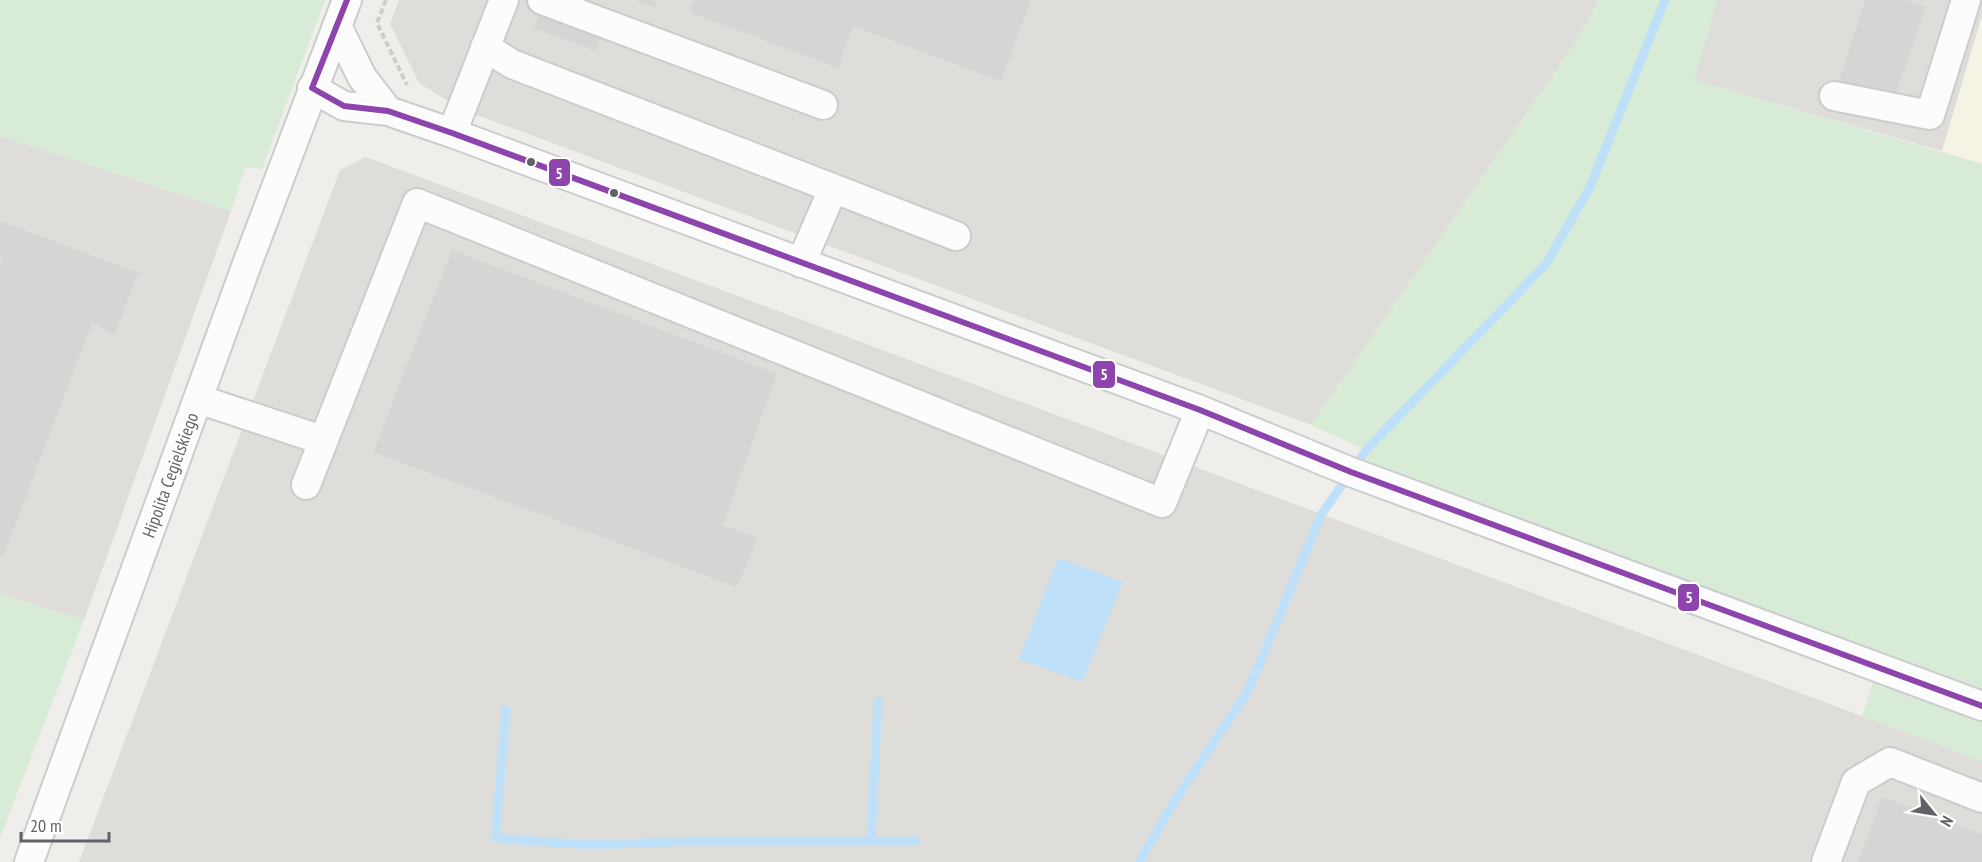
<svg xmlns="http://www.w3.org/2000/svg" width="1982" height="862" font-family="'PT Sans Narrow',sans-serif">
  <rect width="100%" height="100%" fill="#efeeea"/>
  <!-- commercial -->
  <path fill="#f7f3e4" d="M1982,15V163L1942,151Z"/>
  <!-- industrial -->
  <path fill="#dfddda" d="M399,0H1982V15L1942,151L1693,80L1571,49L1311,425L461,109L419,83L390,24Z
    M0,136L231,211L84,620L0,594Z
    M366,157L1982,761V862H79L340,170Z"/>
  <!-- green -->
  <path fill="#d8ebd6" d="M0,0H325L262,169L245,167L231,211L0,136Z
    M1599,0H1718L1694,80L1982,164V690L1358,461L1366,450L1311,425L1571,49Z
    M0,594L84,620L0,838Z
    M1874,680L1982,720V761L1862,716Z"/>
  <!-- water -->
  <path fill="#bfe0f9" d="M1058,558L1123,582L1082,682L1019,659Z"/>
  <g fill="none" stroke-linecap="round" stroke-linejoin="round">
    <!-- stream -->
    <path stroke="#bfe0f9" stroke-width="9" d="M506,710L495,838L590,845L695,841H916
      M871,841L878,701
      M1139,862L1174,802L1249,689L1321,515L1366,450L1546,264L1590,187L1665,0"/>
  </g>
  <!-- building -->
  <path fill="#d6d5d3" d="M635,0H658L655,8Z
    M694,0H1031L1001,81L853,26L838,68L690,12Z
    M1865,0H1905L1926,7L1895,97L1839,81Z
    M539,14L601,38L596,51L534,28Z
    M0,221L138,273L115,334L92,323L3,557L0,556V263L3,256L0,255Z
    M452,250L777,374L723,525L758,538L737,587L373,452Z
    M1882,797L1982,834V862H1858Z"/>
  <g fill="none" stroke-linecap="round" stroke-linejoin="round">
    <defs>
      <path id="minor" d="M542,0L823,105
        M337,26L362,77L388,111
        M485,47L512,64L956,236
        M312,88L344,106L388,111L452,133L1200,410L1351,472L1982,706
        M1834,96L1930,115L1966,0
        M452,133L504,0
        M801,263L833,189
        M198,399L322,440
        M306,485L417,203L1162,503L1200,410
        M29,862L247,264L347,0
        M1826,862L1856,782L1890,762L1982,798"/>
    </defs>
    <!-- minor casing -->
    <use href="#minor" stroke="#cbcccc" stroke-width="32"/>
    <!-- path -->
    <path stroke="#cacfcc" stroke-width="4" stroke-dasharray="6 3" stroke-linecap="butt" d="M386,0L377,23L407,85"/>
    <!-- minor -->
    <use href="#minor" stroke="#fdfcfc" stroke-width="28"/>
    <defs>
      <path id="bus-1" d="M347,0L312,88L344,106L388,111L452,133L1200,410L1351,472L1982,706"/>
    </defs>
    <!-- bus-1 casing -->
    <use href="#bus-1" stroke="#fff" stroke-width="10"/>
    <!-- bus-1 -->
    <use href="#bus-1" stroke="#8e44ad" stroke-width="6"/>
  </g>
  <!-- markers -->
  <g fill="#5f6368" stroke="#fff" stroke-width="2">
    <circle cx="531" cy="162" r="5"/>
    <circle cx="614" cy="193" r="5"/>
  </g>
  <g text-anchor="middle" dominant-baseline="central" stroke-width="4.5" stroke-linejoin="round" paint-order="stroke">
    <!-- street labels -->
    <g font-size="18" fill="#5f6368" stroke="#fff">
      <text transform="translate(170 475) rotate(-70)">Hipolita Cegielskiego</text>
    </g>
  </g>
  <g stroke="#fff" stroke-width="2">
    <rect x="548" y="158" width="23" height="29" rx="6" fill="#8e44ad"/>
    <rect x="1092" y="360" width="24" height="29" rx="6" fill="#8e44ad"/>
    <rect x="1677" y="583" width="23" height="29" rx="6" fill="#8e44ad"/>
  </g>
  <g font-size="16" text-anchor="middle" font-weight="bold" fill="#fff">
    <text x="559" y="179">5</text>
    <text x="1104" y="380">5</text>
    <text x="1689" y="603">5</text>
  </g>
  <!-- north arrow -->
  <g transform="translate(1934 814) rotate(120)" stroke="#ffffff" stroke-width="4.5" paint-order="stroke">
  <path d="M0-4.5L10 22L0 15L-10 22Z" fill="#5f6368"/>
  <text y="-9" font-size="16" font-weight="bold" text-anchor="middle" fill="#5f6368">N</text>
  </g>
  <!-- scale -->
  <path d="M21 832v9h88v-9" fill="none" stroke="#5f6368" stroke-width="3"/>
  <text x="30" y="832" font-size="18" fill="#5f6368" stroke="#ffffff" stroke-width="4.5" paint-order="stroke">20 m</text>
</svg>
